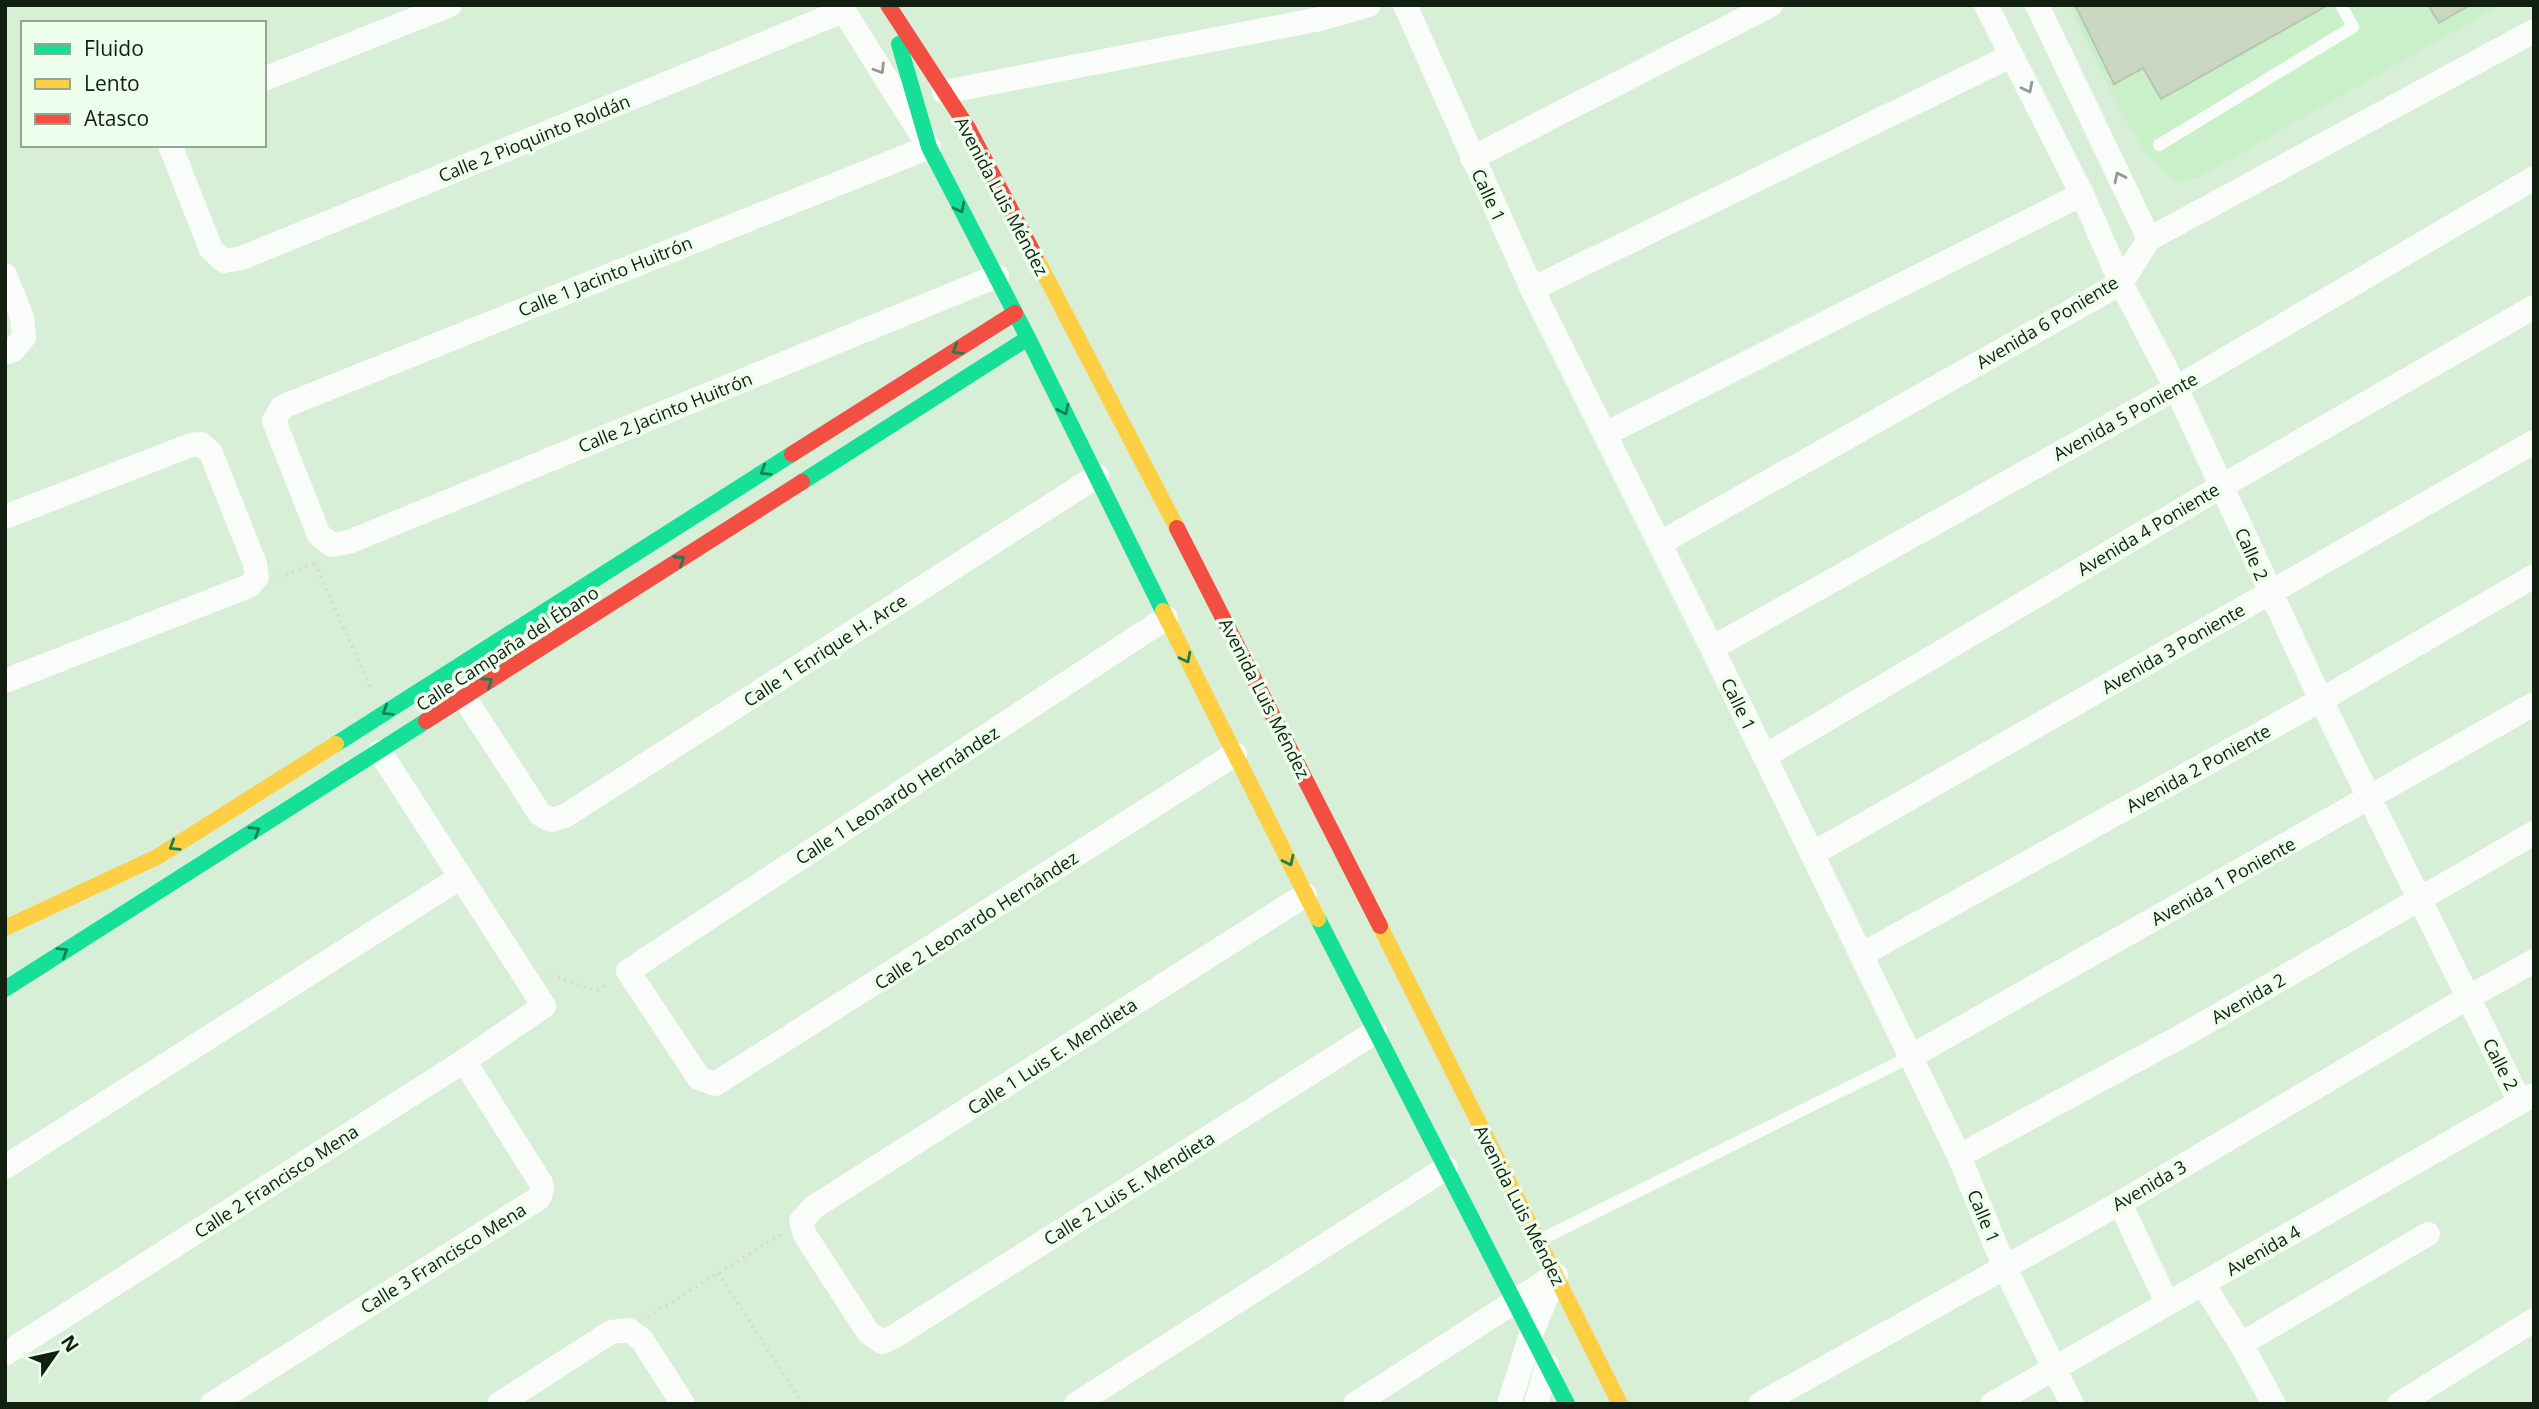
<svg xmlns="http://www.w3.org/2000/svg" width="2539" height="1409" font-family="'Open Sans',sans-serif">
  <rect width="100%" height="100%" fill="#d7eed7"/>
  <!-- built -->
  <path fill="#caf0ca" d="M2069,5H2500L2199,177L2176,182L2150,158L2125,120Z"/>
  <!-- building -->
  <path fill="#c8d6c2" stroke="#b7c5b0" stroke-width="2" d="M2075,5H2328L2161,99L2143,68L2114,84Z
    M2428,5H2470L2439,23Z"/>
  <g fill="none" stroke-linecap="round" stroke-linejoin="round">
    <!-- path -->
    <path stroke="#d4dbd4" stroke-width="3.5" stroke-dasharray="2 5" stroke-linecap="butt" d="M315,563L371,689
      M279,577L314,563
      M551,975L597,991L608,984
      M718,1273L803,1404
      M648,1317L781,1234"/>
    <!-- lane -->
    <path stroke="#f9fcf9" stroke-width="12" d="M2159,145L2353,27L2341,5
      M1542,1239L1910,1057"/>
    <!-- street -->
    <path stroke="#f9fcf9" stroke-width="24" d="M840,5L929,147L282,407L274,421L319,535L332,545L349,542L997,276
      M1405,5L1532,289L1712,648L1959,1156L2005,1268L2072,1404
      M1986,5L2082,194L2121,283L2176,388L2321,700L2520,1102
      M2037,5L2149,239
      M264,79L450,5
      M944,92L1320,19L1369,5
      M170,145L211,249L224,261L242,258L843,11
      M1472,158L1771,5
      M5,275L22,317L24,337L13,350L5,353
      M1532,289L2011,56
      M1605,434L2082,194
      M5,517L191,445L201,444L211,453L255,564L257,577L249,586L5,681
      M1660,543L2121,283L2149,239L2534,31
      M1166,618L628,971L699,1078L715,1084L1235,754
      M1712,648L2176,388L2534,178
      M464,697L540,814L551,820L565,816L1097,476
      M1765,756L2222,486L2534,307
      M1812,854L2534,442
      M1305,895L814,1207L801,1221L805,1235L868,1332L882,1342L895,1336L1375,1032
      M1861,955L2321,700L2534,576
      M1910,1057L2534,704
      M1959,1156L2189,1032L2534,833
      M5,1167L461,877
      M2120,1203L2167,1303
      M2203,1284L2241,1344L2274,1404
      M2241,1344L2428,1234
      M5,1354L464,1061L544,1006L380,752
      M212,1404L539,1198L542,1190L541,1183L464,1061
      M499,1404L611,1332L629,1330L642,1340L683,1404
      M1076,1404L1446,1168
      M1355,1404L1556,1275
      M1509,1404L1531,1334L1556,1275
      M1536,1404L1547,1365
      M1760,1404L2120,1203L2467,998L2534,961
      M1992,1404L2533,1095
      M2399,1404L2534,1320"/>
    <!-- fast -->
    <path stroke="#16e098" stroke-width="16" d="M899,44L929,147L1028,338L1163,611
      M802,482L1028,338
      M336,744L792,454
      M1318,919L1567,1404
      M5,989L426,721"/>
    <!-- slow -->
    <path stroke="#ffcf43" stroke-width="16" d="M1035,256L1177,528
      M1163,611L1318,919
      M1380,926L1620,1404
      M5,928L157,857L336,744"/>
    <!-- jam -->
    <path stroke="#f24e42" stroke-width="16" d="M888,5L968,128L1035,256
      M792,454L1015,313
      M1177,528L1380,926
      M426,721L802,482"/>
  </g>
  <!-- one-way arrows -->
  <defs><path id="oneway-chevron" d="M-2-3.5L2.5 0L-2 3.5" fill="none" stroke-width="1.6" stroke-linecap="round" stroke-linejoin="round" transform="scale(1.75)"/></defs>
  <g stroke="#919991">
    <use href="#oneway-chevron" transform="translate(880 69) rotate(58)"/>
    <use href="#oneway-chevron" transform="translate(2028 88) rotate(63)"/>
    <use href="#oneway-chevron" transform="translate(2119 177) rotate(-116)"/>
  </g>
  <g stroke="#148054">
    <use href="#oneway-chevron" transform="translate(960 208) rotate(62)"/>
    <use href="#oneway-chevron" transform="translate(957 350) rotate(148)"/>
    <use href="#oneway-chevron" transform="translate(1064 410) rotate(64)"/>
    <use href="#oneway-chevron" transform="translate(765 471) rotate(148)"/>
    <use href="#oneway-chevron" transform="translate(680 560) rotate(-33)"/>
    <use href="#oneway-chevron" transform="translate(1186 658) rotate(63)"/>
    <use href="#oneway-chevron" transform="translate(488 682) rotate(-33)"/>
    <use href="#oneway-chevron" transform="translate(387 711) rotate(148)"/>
    <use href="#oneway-chevron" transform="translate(255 831) rotate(-32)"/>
    <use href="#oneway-chevron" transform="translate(174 846) rotate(148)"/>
    <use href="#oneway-chevron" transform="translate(1289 861) rotate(64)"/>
    <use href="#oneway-chevron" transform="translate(63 952) rotate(-32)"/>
  </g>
  <g text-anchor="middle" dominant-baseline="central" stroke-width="7" stroke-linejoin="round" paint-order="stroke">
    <!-- street labels -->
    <g font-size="18" fill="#112011" stroke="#edfeec">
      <text transform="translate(534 138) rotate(-22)">Calle 2 Pioquinto Roldán</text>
      <text transform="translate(1489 195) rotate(65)">Calle 1</text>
      <text transform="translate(1002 196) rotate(62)">Avenida Luis Méndez</text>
      <text transform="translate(605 276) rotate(-22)">Calle 1 Jacinto Huitrón</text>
      <text transform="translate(2047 322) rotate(-31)">Avenida 6 Poniente</text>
      <text transform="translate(665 412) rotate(-22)">Calle 2 Jacinto Huitrón</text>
      <text transform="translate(2125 416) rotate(-29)">Avenida 5 Poniente</text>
      <text transform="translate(2148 529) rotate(-31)">Avenida 4 Poniente</text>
      <text transform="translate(2252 554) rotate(66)">Calle 2</text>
      <text transform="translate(507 648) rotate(-33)">Calle Campaña del Ébano</text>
      <text transform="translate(2173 648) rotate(-30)">Avenida 3 Poniente</text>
      <text transform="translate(825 650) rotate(-33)">Calle 1 Enrique H. Arce</text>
      <text transform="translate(1265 698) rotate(63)">Avenida Luis Méndez</text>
      <text transform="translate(1739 704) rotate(64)">Calle 1</text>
      <text transform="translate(2198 768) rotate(-29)">Avenida 2 Poniente</text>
      <text transform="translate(897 795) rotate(-33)">Calle 1 Leonardo Hernández</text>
      <text transform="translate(2223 881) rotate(-29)">Avenida 1 Poniente</text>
      <text transform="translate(976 920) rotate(-33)">Calle 2 Leonardo Hernández</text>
      <text transform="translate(2248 998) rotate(-30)">Avenida 2</text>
      <text transform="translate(1052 1056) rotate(-33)">Calle 1 Luis E. Mendieta</text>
      <text transform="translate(2501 1064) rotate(63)">Calle 2</text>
      <text transform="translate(276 1181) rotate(-33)">Calle 2 Francisco Mena</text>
      <text transform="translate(2149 1185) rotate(-30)">Avenida 3</text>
      <text transform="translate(1129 1188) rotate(-32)">Calle 2 Luis E. Mendieta</text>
      <text transform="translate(1520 1205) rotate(63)">Avenida Luis Méndez</text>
      <text transform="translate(1984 1216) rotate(67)">Calle 1</text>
      <text transform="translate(2263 1250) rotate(-30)">Avenida 4</text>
      <text transform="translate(443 1258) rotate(-32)">Calle 3 Francisco Mena</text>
    </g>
  </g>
  <!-- border -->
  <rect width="2539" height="1409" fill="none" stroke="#112011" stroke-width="14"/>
  <!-- legend -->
  <rect x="21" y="21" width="245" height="126" fill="#edfeec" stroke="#95a594" stroke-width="2"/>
  <rect x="35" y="44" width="35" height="10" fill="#16e098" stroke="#95a594" stroke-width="2"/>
  <text x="84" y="56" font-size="21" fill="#112011">Fluido</text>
  <rect x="35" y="79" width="35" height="10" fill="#ffcf43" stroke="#95a594" stroke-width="2"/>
  <text x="84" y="91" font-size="21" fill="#112011">Lento</text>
  <rect x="35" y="114" width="35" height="10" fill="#f24e42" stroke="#95a594" stroke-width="2"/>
  <text x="84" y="126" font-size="21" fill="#112011">Atasco</text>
  <!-- north arrow -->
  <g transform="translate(56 1353) rotate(56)" stroke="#edfeec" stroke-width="5" paint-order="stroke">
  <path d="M0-5L12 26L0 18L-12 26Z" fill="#112011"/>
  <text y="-10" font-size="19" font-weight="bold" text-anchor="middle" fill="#112011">N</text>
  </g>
</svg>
